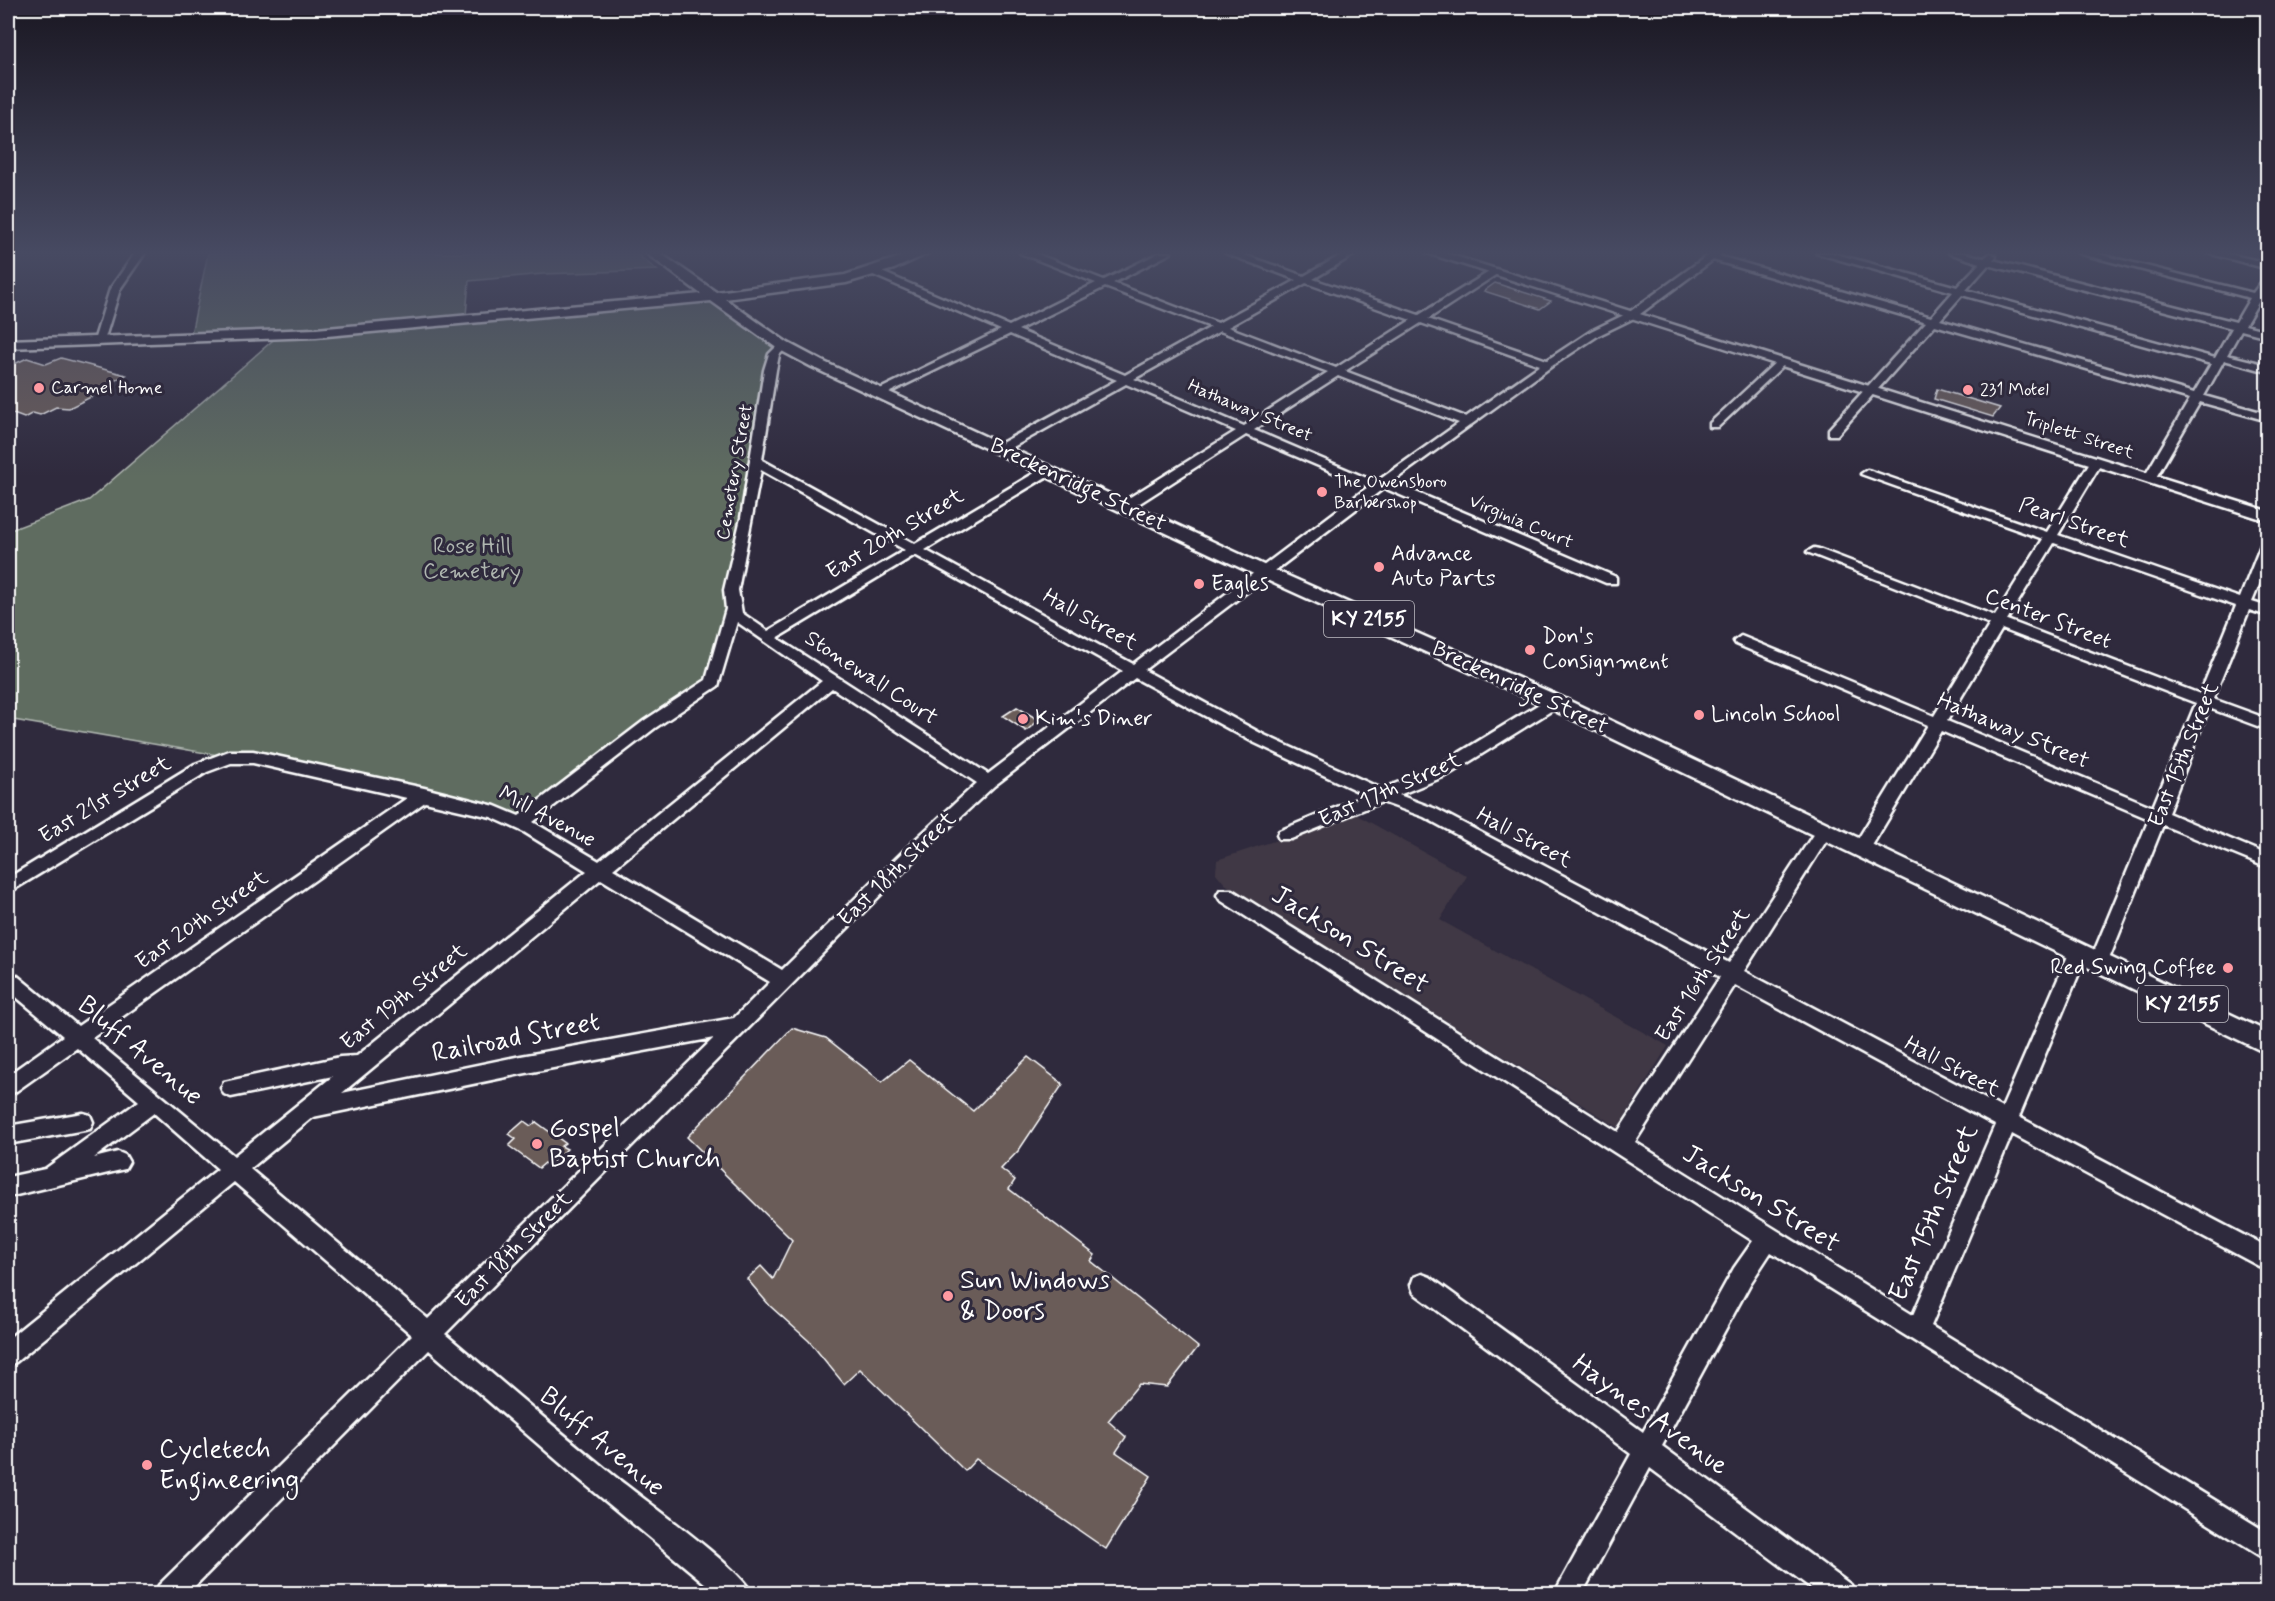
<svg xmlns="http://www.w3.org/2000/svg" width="2275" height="1601" font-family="Mynerve,sans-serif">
  <rect width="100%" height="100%" fill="#2f2a3d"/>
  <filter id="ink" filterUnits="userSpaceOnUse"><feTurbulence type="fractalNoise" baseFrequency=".0167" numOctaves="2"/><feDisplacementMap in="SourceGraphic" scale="12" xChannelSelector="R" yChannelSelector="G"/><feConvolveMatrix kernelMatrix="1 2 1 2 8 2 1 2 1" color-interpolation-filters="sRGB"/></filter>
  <g filter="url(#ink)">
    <!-- built -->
    <path fill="#413945" d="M1355,814L1467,876L1440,920L1668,1046L1618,1127L1225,884L1216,873L1217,860Z"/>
    <!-- green -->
    <path fill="#5f6c61" stroke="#afb6b0" stroke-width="1.5" d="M208,253H635L657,270L543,274L469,281L466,315L336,326L191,334Z
      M711,297L783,346L774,354L713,683L520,824L229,757L8,719V531L89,500L279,335Z"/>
    <!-- building -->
    <path fill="#6a5c59" stroke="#fff" stroke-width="1.5" d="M1495,283L1551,301L1540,309L1484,291Z
      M27,358L46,364L61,358L126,375L93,391L97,392L90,395L93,396L69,408L56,407L40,415L33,413L24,418L8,412V367Z
      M1937,389L2000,408L1993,417L1934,399Z
      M1017,707L1039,720L1026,731L1003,716Z
      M792,1028L826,1038L882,1082L909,1060L973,1111L1028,1057L1063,1084L1019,1150L1001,1169L1015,1180L1009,1189L1095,1255L1091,1261L1198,1347L1167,1387L1139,1384L1108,1421L1126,1437L1116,1452L1151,1476L1106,1549L976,1459L965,1471L860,1369L844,1384L809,1341L770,1306L747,1279L761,1266L773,1279L792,1240L687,1137Z
      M524,1121L531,1126L536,1122L565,1143L561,1146L567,1149L549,1166L545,1163L539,1168L509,1146L516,1139L509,1134Z"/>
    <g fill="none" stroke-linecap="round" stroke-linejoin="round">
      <defs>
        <path id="minor" d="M8,253H15L8,258Z
          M135,253H145L120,289L104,341L95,343L94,341L110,289Z
          M1020,253H1034L1104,280L1159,253H1171L1113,283L1218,323L1297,280L1225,253H1239L1304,276L1345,253H1357L1313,279L1419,315L1494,269L1499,272L1497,274L1428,319L1547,360L1591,331L1628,313L1711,253H1722L1719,256L1931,317L1953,292L1816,253H1832L1957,287L1980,263L1949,253H1965L1984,258L1991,253L1996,256L1993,260L2236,322L2250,298L2078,253H2094L2253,293L2268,273V285L2262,295L2268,297V303L2259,301L2245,325L2268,331V337L2241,330L2227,355L2268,365V372L2224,360L2204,396L2268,414V421L2200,402L2155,479L2149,483L2143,479L2190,399L1935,325L1837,435H1829V429L1926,322L1713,260L1636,317L1599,335L1552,366L1392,482L1616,577V583H1606L1384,488L1144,670L1264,735L1382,789L1436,767L1549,698H1559L1562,702L1559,706L1448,775L1399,795L1436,809L1729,963L1818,827H1830L1832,831L1830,835L1744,971L2002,1108L2071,949L2078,947L2085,949L2087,954L2019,1117L2268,1248V1271L2012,1134L1931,1326L2268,1533V1561L1771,1252L1750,1284L1662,1446L1851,1585L1855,1594H1819L1650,1468L1582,1594H1554L1631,1454L1414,1293L1411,1285L1414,1277L1422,1274L1430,1277L1643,1432L1734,1268L1753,1241L1220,900L1217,895L1220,890H1232L1618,1132L1720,977L1424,817L1382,802L1291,839H1279L1277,835L1279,831L1366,795L1253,742L1135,678L994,786L929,846L445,1334C501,1381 556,1429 613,1475C640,1497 742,1569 752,1594H718L574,1475L429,1350L187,1594H155L159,1585L412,1335L234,1182L16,1362L8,1366V1339L218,1169L154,1113L94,1158L118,1152L125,1155L129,1162L125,1169L8,1197V1177L45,1169L139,1101L77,1048L15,1092L8,1095V1075L63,1036L8,990V972L15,974L78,1026L407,798L253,763H231L207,772L8,893V878L195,764L229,751H253L424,788L495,806L519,816L645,720L706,680L726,609L724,590L741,518L764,370L769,354L779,344L788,346L779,355L776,370L762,460L915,544L1043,468H1051V474L925,550L1133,664L1368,487L1246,435L1129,510H1119V504L1236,431L1126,384L1004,452H996V446L1117,380L1010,334L884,395H876V391L1001,330L871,274V270H877L1009,326L1096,283ZM1988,265L2232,328L2215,358L1966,290ZM1306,283L1411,320L1336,368L1228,327ZM1105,287L1211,327L1125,375L1018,330ZM1962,295L2211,364L2194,393L1940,320ZM1421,323L1540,365L1466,417L1345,371ZM1220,331L1328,372L1244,426L1134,379ZM1338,376L1459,423L1376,482L1254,430ZM761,470L905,550L768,631L742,613L738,590ZM915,555L1123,671L988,774L777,638ZM737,622L822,681L599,861L533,822L655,728L718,686ZM832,688L977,783L917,838L782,970L613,869ZM425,802L491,817L524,832L587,871L357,1056L340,1057L224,1082L221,1088L224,1094L231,1097L333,1076L234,1156L92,1038ZM601,879L770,982L734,1018L521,1056L342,1093ZM1735,985L1995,1125L1913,1315L1635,1142ZM714,1038L428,1319L250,1169L313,1117L521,1074Z
          M2208,253H2225L2268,263V269Z
          M1778,360L1787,362L1718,427H1710V423Z
          M2096,458L2102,462L2058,535L2240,598L2261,545L2268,541V563L2252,602L2268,607V616L2249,610L2213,699L2268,719V730L2209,708L2168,813L2268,855V868L2163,825L2107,964L2105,969L2098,972L2091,969L2089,964L2149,819L1941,731L1867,854H1855L1852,849L1855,844L1928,725L1736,644L1734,641L1741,636L1746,638L1934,716L1990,624L1807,552L1814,548L1819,549L1995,616L2043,539L1861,474L1867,470L1871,471L2047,532L2090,462ZM2054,543L2236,606L2200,694L2007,620ZM2002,629L2196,703L2153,807L1947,721Z
          M83,1113L90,1115L93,1122L90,1129L8,1144V1126Z"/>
        <path id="major" d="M646,253H660L716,292L845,275L912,253H929L894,269L846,283L725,299L788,343L822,361L1270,568L1561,697L2268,1032V1054L1547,707L1258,576L812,367L778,349L711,301L316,337L8,348V340L316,329L701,294Z
          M1427,253H1445L2268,511V521Z"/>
      </defs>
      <!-- minor casing -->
      <use href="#minor" stroke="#fff" stroke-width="5"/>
      <!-- major casing -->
      <use href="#major" stroke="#fff" stroke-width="5"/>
      <!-- minor -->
      <use href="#minor" fill="#2f2a3d" fill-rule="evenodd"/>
      <!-- major -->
      <use href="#major" fill="#2f2a3d" fill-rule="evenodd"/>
    </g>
  </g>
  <!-- sky -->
  <linearGradient id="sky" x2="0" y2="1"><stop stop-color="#1a1722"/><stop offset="0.53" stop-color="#474a62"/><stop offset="1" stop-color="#474a62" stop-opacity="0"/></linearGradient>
  <rect width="2275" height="477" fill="url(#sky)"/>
  <!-- markers -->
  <g fill="#ff9aa2" stroke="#2f2a3d" stroke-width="2">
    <circle cx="39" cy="388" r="6"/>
    <circle cx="1968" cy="390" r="6"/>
    <circle cx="1322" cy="492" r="6"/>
    <circle cx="1379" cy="567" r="6"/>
    <circle cx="1199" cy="584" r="6"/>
    <circle cx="1530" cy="650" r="6"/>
    <circle cx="1699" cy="715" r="6"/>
    <circle cx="1023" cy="719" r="6"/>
    <circle cx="2228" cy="968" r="6"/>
    <circle cx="537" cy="1144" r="6"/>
    <circle cx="948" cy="1296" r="6"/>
    <circle cx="147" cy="1465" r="6"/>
  </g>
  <g text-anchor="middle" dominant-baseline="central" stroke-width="6" stroke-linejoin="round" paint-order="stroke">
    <!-- far-poi labels -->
    <g font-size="18" fill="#fff" stroke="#2f2a3d" text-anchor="start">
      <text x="51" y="388">Carmel Home</text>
      <text x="1980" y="390">231 Motel</text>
      <text x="1334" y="482">The Owensboro<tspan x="1334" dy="21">Barbershop</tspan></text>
    </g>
    <!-- far-street labels -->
    <g font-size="18" fill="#fff" stroke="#2f2a3d">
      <text transform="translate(1250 411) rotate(23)">Hathaway Street</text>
      <text transform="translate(2079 436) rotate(18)">Triplett Street</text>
      <text transform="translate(735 472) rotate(-80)">Cemetery Street</text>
      <text transform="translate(1521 522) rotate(23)">Virginia Court</text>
    </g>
    <!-- shield labels -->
    <g fill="#2f2a3d" stroke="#c1bfc5" stroke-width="1.5">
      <rect x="1324" y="601" width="90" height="36" rx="4.5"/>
      <rect x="2138" y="986" width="90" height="36" rx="4.5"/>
    </g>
    <g font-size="21" font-weight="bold" fill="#fff">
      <text x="1369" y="619">KY 2155</text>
      <text x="2183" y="1004">KY 2155</text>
    </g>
    <!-- street labels -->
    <g font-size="22" fill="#fff" stroke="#2f2a3d">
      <text transform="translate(1078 485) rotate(25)">Breckenridge Street</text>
      <text transform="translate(2074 523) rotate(19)">Pearl Street</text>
      <text transform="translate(895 534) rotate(-31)">East 20th Street</text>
      <text transform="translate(2048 619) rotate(21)">Center Street</text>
      <text transform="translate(1090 620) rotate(29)">Hall Street</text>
      <text transform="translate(871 678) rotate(33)">Stonewall Court</text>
      <text transform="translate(1520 688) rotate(25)">Breckenridge Street</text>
      <text transform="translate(2013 731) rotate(23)">Hathaway Street</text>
      <text transform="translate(2184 755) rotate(-68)">East 15th Street</text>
      <text transform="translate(1390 790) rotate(-24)">East 17th Street</text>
      <text transform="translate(105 800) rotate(-31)">East 21st Street</text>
      <text transform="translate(547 817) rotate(28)">Mill Avenue</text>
      <text transform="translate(1524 838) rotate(28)">Hall Street</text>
      <text transform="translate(897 869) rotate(-44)">East 18th Street</text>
      <text transform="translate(202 920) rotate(-35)">East 20th Street</text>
      <text transform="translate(1703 975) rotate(-57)">East 16th Street</text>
      <text transform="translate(404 997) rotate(-39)">East 19th Street</text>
      <text transform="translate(1952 1067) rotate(28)">Hall Street</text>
      <text transform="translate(514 1250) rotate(-45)">East 18th Street</text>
    </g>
    <!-- park labels -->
    <g font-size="22" fill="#afb6b0" stroke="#2f2a3d">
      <text x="472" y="547">Rose Hill<tspan x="472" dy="25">Cemetery</tspan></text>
    </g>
    <!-- poi labels -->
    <g font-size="22" fill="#fff" stroke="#2f2a3d" text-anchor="start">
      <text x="1391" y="554">Advance<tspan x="1391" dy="25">Auto Parts</tspan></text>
      <text x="1211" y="584">Eagles</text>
      <text x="1542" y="637">Don's<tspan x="1542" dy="25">Consignment</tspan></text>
      <text x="1711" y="715">Lincoln School</text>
      <text x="1035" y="719">Kim's Diner</text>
      <text x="2216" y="968" text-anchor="end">Red Swing Coffee</text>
    </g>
    <!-- near-street labels -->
    <g font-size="27" fill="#fff" stroke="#2f2a3d">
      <text transform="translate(1350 940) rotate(32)">Jackson Street</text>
      <text transform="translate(516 1038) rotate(-11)">Railroad Street</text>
      <text transform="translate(140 1051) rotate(40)">Bluff Avenue</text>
      <text transform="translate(1761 1199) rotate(32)">Jackson Street</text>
      <text transform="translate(1934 1213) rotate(-67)">East 15th Street</text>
      <text transform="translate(1650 1415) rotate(36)">Haynes Avenue</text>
      <text transform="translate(602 1442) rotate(40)">Bluff Avenue</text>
    </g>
    <!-- near-poi labels -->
    <g font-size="27" fill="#fff" stroke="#2f2a3d" text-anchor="start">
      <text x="549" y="1128">Gospel<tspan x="549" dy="31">Baptist Church</tspan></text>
      <text x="960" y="1280">Sun Windows<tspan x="960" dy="31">&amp; Doors</tspan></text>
      <text x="159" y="1449">Cycletech<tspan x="159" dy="31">Engineering</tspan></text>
    </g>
  </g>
  <!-- margin -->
  <rect width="2275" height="1601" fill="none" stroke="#2f2a3d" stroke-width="30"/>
  <rect x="15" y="15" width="2245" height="1571" fill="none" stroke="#fff" stroke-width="2" filter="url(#ink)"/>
</svg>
